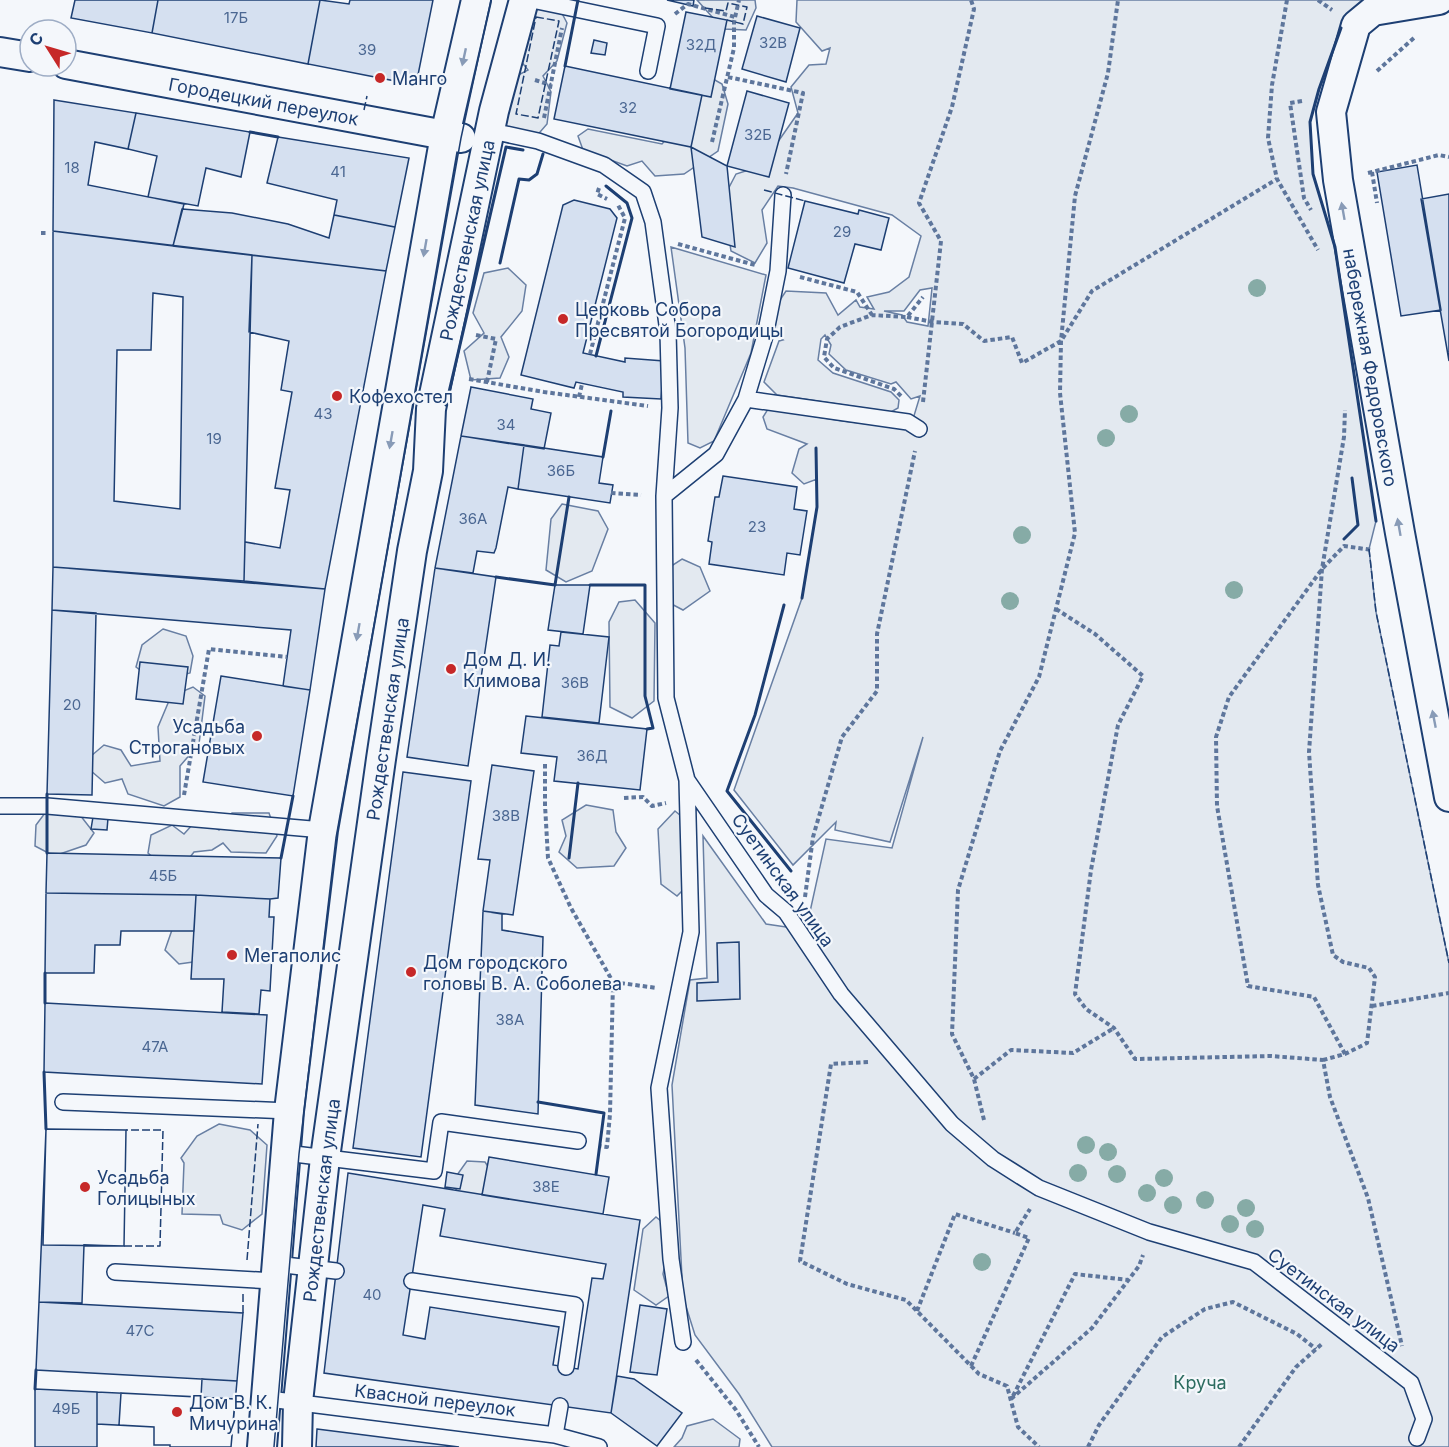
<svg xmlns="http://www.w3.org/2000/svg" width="1449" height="1447" font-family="Inter,sans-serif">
  <rect width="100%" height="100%" fill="#f4f7fb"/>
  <!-- green -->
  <path fill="#e3e9f0" stroke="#687fa3" stroke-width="1.5" fill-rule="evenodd" d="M555,0L567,23L557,61L543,76L551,92L547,124L528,146L505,142L492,133L505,82L528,70L516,55L523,2Z
    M697,0H755L756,8L746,30L723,29Z
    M797,0H1365L1350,11L1341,28L1319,89L1310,122L1313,174L1335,247L1376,521L1369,549L1376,612L1449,963V1447H772L739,1394L695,1335L683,1297L672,1085L690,980L707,978L703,836L766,924L806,930L826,839L892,848L923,737L890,842L835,830L836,822L793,865L734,790L802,598L817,507V479L804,484L792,473L799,449L807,444L767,429L763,417L768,409L843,421L910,429L920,396L911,399L896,382L891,384L846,370L829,354L831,345L825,335L821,339L818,360L833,373L891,392L899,400L898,408L891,412L777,395L764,382L779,341L783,340L769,329L774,309L786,291L826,293L838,315L856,300L860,307L874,309L867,297L889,292L909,277L921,236L892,215L793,188L778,186L762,210L767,243L755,263L731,251L723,199L736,174L761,166L798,113L791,87L809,65L826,64L830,48L822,51L796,22ZM932,288L928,326L907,322L902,315L884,311H904L920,290Z
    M692,67L722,84L728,104L718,151L684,174L655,176L642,161L627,166L583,150L578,136L588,129L662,144L682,121Z
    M671,247L766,275L751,353L714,441L700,448L688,443L685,348Z
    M508,268L526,285L522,311L501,337L509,357L500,378L471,380L464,351L484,333L473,313L484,273Z
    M562,504L598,511L608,529L592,571L566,582L546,570L551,519Z
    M682,559L700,567L710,591L683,610L660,598L659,574Z
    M635,600L655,623L654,701L632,718L610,707L609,622L619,602Z
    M163,629L186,636L193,656L190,673L156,682L136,667L142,645Z
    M193,687L205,696L199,744L180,766V797L164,806L128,794L122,779L105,783L90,770L91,756L104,745L121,750L131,766L160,761L158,727L171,696Z
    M586,805L613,810L616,832L626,848L614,866L577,868L559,852L566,836L562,820Z
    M675,811L692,825L691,882L677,896L661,884L658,829Z
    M45,813L80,815L94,833L86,845L54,856L35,846L36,825Z
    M232,813H269L277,836L266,853L231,852L223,843L212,850L194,852L184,865L159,863L148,853L151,835L172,825L184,834L193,824L205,822L219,830Z
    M200,924V961L179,964L165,950L173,927Z
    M219,1124L250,1130L267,1145L262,1214L242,1230L223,1224L220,1215L182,1214L184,1163L181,1158L197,1136Z
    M467,1161L485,1162L497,1180L486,1202L462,1200L452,1182Z
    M656,1217L672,1230L663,1274L669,1296L656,1305L634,1290L643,1229Z
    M713,1419L740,1439L739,1447H674L682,1438L687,1426Z"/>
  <!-- building -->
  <path fill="#d5e0f0" stroke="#1d3f73" stroke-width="1.5" fill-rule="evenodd" d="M75,0H158L152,33L71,18Z
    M158,0H320L308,64L152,33Z
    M320,0L349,4L350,0H433L416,85L308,64Z
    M667,0H694L693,6Z
    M686,12L727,20L711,97L670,89Z
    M757,16L800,28L786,82L742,69Z
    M594,40L607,43L605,55L591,53Z
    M565,66L702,95L691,147L554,119Z
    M747,91L789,103L769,177L727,166Z
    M54,100L136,113L128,149L95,142L88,185L184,204L173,246L53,231Z
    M136,113L250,132L241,177L206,168L198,206L148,197L157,156L128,149Z
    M278,137L409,158L395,227L334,215L337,200L267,183Z
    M691,147L727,166L735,247L702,237Z
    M1417,165L1441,310L1401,316L1377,172Z
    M1449,194V361L1421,199Z
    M574,200L610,209L617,218L583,353L625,362V358L664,361L661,399L623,397V392L576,382L574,388L521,375L563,205Z
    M805,201L858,214L859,210L889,218L881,250L855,244L844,283L788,268Z
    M182,209L232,213L288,224L329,238L334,215L395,227L386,271L173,246Z
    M53,231L252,255L244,581L53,567ZM153,293L183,297L180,509L114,501L117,350H151Z
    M252,255L386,271L325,589L244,581L245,542L280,548L290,490L275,488L292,392L281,390L289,341L249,332Z
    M471,387L533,399L531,409L551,413L544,449L461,436Z
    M461,436L524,445L518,489L508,487L496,548L494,553L477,551L473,573L435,568Z
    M524,445L603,457L599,483L613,485L610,503L518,489Z
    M723,476L797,487L794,509L807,511L800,555L787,553L784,575L709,564L712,542L708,541L715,497H719Z
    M53,567L325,589L310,690L283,686L291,630L52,610Z
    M435,568L496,577L468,766L407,757Z
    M555,585H590L583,634L548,630Z
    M52,610L96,613L92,795L47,794Z
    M561,632L609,637L599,723L542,717L550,645L559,646Z
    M140,662L188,667L183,704L136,699Z
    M221,676L310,690L293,796L203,782Z
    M526,716L647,729L640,790L554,781L557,757L521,753Z
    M492,765L534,771L513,915L483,911L490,860L478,859Z
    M403,772L471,781L421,1157L353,1148Z
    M93,817L108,818L107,830L91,829Z
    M47,853L281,858L278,898L270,899L196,895L46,893Z
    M46,893L196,895L194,931H121L120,945H95L94,973H45Z
    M196,895L270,899L269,917H274L270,991L261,990L259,1014L222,1012L224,979H191Z
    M483,911L502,914V930L543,937L538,1114L475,1105Z
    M739,942L740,999L697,1001V983L718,982L717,943Z
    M45,1003L267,1015L262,1084L44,1072Z
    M46,1129L126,1130L124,1246L43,1245Z
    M46,1129L126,1130L124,1246L84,1245L82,1303L39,1302Z
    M489,1157L609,1177L603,1214L482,1195Z
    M447,1172L463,1175L460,1189L445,1187Z
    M348,1173L640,1220L611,1413L324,1373ZM423,1205L445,1209L440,1236L606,1264L603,1279L592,1278L578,1369L553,1365L559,1327L430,1307L425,1339L403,1335Z
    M39,1302L243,1313L237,1381L36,1370Z
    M640,1305L667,1309L657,1375L630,1372Z
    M617,1376L634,1379L682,1413L657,1446L611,1413Z
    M202,1379L237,1381L231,1447H170V1445H154V1427L97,1424V1392L201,1397Z
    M35,1389L97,1392V1447H35Z
    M121,1393L235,1399L231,1447H170V1445H154V1427L119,1425Z
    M317,1429L459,1447H316Z"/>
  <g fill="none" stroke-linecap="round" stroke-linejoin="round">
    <defs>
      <path id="lane" d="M532,0L657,26L648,71
        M485,135L501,133L538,141L604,165L643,192L653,222L668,332L670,408L664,496L666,698L687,780L766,895L786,912L841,994L952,1124L993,1159L1039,1188L1149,1232L1254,1262L1411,1383L1424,1419L1417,1438
        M746,399L908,422L919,429
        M664,496L716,454L746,399L765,336L778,271L783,195
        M0,806H47L323,830
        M63,1102L289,1111
        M286,1153L434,1171L441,1122L578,1141
        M276,1264L336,1271
        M115,1272L274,1281
        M412,1281L575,1305L566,1367
        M683,1342L671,1259L659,1088L691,932L687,780
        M265,1401L277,1400L555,1435L599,1447
        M555,1435L560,1406"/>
      <g id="street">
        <path id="s1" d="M1439,0L1373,11L1356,25L1331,112L1338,180L1400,533L1449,797"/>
        <path d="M0,52L30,57"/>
        <path id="s2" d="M66,64L461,138"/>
        <path d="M262,1447L289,1111L323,830L445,135L476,0"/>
        <path id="s3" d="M297,1447L298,1402L325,1158L381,759L412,551L428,471L431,409L494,111L524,0"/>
      </g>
    </defs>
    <!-- lane casing -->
    <use href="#lane" stroke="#1d3f73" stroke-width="18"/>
    <!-- street casing -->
    <use href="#street" stroke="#1d3f73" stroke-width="32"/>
    <!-- path -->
    <path stroke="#5e769c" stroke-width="4" stroke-dasharray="4.5 3" stroke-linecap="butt" d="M1287,0L1272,85L1268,138L1277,179L1318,250
      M1318,0L1332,10
      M675,14L688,4L735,17
      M1377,71L1416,36
      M728,77L803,93L786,174
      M535,80L551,85
      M1302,101L1290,103L1304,198L1311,210
      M544,118L562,28
      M712,142L734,48V22L739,0
      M1372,172L1377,203
      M1368,173L1439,155L1449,157
      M599,188L597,194L607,199
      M41,233H48
      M678,244L755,265
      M800,277L857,292L872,315
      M907,317L933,322L963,324L984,341L1012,337L1022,363L1061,341L1092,291L1277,179
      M476,335L496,339L487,382
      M590,354L625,218L618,205
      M469,379L544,392L648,406
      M901,396L894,389L834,368L824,357L827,339L840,327L872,315L907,317L923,297
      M579,397L582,384
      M923,402L941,241L919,203L952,107L974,9L971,0
      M611,493L641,495
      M1056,609L1095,634L1143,676L1118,725L1091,870L1075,994L1086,1009L1114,1028L1135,1059L1271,1056L1323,1060L1330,1097L1368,1198L1402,1346
      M545,764V805L548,858L571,908L613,982L610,1114L607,1147L599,1146
      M184,795L209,649L287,657
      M624,798L643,797L652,806L666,803
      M805,897L813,837L842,737L877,691V634L915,451
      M613,982L657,988
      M1372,1006L1449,993
      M1345,1054L1314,997L1248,986L1217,806L1216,737L1229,697L1322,569L1344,546L1372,550
      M1323,1060L1345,1054L1367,1043L1375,977L1369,968L1343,962L1333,955L1318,885L1309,752L1322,569L1344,437L1345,410
      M868,1062L831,1064L800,1261L847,1284L906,1300L979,1374L1007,1386L1018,1427L1039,1447
      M974,1079L1011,1050L1073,1053L1114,1028
      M984,1120L974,1079L952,1034L958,890L1000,751L1039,677L1075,533L1060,393L1061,341L1075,196L1108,73L1118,0
      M917,1311L955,1214L1015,1233
      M696,1360L736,1410L759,1447
      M971,1366L1029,1238L1015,1233L1030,1209
      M1013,1396L1075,1274L1128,1280
      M1011,1399L1092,1328L1139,1266L1143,1255
      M1088,1447L1099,1425L1162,1337L1205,1309L1233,1302L1297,1334L1316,1349
      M1239,1447L1296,1367L1323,1343"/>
    <!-- lane -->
    <use href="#lane" stroke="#f4f7fb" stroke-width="15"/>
    <!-- street -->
    <use href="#street" stroke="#f4f7fb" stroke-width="28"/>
    <!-- tram -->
    <path stroke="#1d3f73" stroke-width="1.5" d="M274,1447L299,1154L336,838L461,138L491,0"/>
    <!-- fence -->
    <path stroke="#1d3f73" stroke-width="1.5" stroke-dasharray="8 3" stroke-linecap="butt" d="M705,8L726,11L728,3L747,7L743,24L727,20
      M536,17L559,21L538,118L516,114Z
      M364,110L367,96
      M764,190L805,201
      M1369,549L1376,612L1449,963
      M124,1246H160L163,1130H126
      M247,1260L258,1124
      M243,1313V1293"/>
    <!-- wall -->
    <path stroke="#1d3f73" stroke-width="3" d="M1341,28L1319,89L1310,122L1313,174L1335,247L1376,521
      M565,66L578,0
      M250,132L278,137
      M500,263L519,179L529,180L537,174L543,154
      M596,356L632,218L627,203L606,186
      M446,405L506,147L523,150
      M603,457L611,411
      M1344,539L1358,525L1352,478
      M496,577L555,585L569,497
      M590,585H645V696L653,728L647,729
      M802,598L817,507L816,448
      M784,605L755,715L727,791L791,871
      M47,853V794
      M281,858L293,796
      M569,858L578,783
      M45,1003V973
      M44,1072L46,1129
      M538,1102L604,1113L596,1174
      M35,1389L36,1370"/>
  </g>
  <!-- trees -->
  <g fill="#86aba6">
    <circle cx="1257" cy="288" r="9"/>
    <circle cx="1129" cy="414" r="9"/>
    <circle cx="1106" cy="438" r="9"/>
    <circle cx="1022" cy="535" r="9"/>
    <circle cx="1234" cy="590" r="9"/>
    <circle cx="1010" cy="601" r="9"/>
    <circle cx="1086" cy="1145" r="9"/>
    <circle cx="1108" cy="1152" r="9"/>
    <circle cx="1078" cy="1173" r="9"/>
    <circle cx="1117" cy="1174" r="9"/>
    <circle cx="1164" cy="1178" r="9"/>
    <circle cx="1147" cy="1193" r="9"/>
    <circle cx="1205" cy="1200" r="9"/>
    <circle cx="1173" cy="1205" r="9"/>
    <circle cx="1246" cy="1208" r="9"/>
    <circle cx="1230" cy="1224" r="9"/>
    <circle cx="1255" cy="1229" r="9"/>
    <circle cx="982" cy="1262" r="9"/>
  </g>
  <!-- one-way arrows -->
  <defs><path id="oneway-solid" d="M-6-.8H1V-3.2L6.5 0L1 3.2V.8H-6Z" transform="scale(1.5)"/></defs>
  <g fill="#889bb7">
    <use href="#oneway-solid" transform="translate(464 57) rotate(102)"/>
    <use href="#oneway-solid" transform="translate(1343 211) rotate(-100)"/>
    <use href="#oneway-solid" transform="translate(425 248) rotate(100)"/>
    <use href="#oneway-solid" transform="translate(391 440) rotate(100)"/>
    <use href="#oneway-solid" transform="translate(1399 527) rotate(-100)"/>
    <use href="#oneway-solid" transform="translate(358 632) rotate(100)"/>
    <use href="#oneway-solid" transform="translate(1434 719) rotate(-101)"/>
  </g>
  <!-- markers -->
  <g fill="#c62828" stroke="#f4f7fb" stroke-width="2">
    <circle cx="380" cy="78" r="6"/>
    <circle cx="563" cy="319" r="6"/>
    <circle cx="337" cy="396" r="6"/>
    <circle cx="451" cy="669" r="6"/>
    <circle cx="257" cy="736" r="6"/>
    <circle cx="232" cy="955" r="6"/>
    <circle cx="411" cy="972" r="6"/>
    <circle cx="85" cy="1187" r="6"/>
    <circle cx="177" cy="1412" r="6"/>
  </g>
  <g text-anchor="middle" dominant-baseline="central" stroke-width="4.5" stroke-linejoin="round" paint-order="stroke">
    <!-- number labels -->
    <g font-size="15" fill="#4b6792">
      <text x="236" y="17">17Б</text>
      <text x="773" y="42">32В</text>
      <text x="701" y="44">32Д</text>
      <text x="367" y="49">39</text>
      <text x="628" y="107">32</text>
      <text x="758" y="134">32Б</text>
      <text x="72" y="167">18</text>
      <text x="338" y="171">41</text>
      <text x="842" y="231">29</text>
      <text x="323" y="413">43</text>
      <text x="506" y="424">34</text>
      <text x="214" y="438">19</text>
      <text x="561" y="470">36Б</text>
      <text x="473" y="518">36А</text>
      <text x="757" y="526">23</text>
      <text x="575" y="682">36В</text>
      <text x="72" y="704">20</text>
      <text x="592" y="755">36Д</text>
      <text x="506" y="815">38В</text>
      <text x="163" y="875">45Б</text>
      <text x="510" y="1019">38А</text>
      <text x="155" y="1046">47А</text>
      <text x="546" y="1186">38Е</text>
      <text x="372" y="1294">40</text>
      <text x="140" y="1330">47С</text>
      <text x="66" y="1408">49Б</text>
    </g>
    <!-- poi labels -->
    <g font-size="18" fill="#1d3f73" stroke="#f4f7fb" text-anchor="start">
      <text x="392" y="78">Манго</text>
      <text x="575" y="309">Церковь Собора<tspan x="575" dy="21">Пресвятой Богородицы</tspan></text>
      <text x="349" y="396">Кофехостел</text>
      <text x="463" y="659">Дом Д. И.<tspan x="463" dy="21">Климова</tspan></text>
      <text x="245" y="726" text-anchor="end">Усадьба<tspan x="245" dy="21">Строгановых</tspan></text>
      <text x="244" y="955">Мегаполис</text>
      <text x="423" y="962">Дом городского<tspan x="423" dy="21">головы В. А. Соболева</tspan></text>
      <text x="97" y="1177">Усадьба<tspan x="97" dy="21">Голицыных</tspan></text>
      <text x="189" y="1402">Дом В. К.<tspan x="189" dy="21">Мичурина</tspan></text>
    </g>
    <!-- street labels -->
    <g font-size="18" fill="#1d3f73" stroke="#f4f7fb">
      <text stroke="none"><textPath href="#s2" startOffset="201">Городецкий переулок</textPath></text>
      <text stroke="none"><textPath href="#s3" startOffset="1220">Рождественская улица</textPath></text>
      <text stroke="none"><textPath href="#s1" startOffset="438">набережная Федоровского</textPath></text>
      <text stroke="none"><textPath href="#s3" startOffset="734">Рождественская улица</textPath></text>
      <text transform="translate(783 880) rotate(54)">Суетинская улица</text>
      <text stroke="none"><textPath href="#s3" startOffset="248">Рождественская улица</textPath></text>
      <text transform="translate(1334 1300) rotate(37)">Суетинская улица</text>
      <text transform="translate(435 1400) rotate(7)">Квасной переулок</text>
    </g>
    <!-- park labels -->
    <g font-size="18" fill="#2c6c60" stroke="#f4f7fb">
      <text x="1200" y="1382">Круча</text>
    </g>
  </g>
  <!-- north arrow -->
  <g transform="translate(48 48) rotate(307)"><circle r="28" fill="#f4f7fb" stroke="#9eadc5" stroke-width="1.5"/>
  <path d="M0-4.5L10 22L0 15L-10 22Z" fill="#c62828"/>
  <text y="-9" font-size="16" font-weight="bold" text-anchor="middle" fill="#1d3f73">С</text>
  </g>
</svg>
